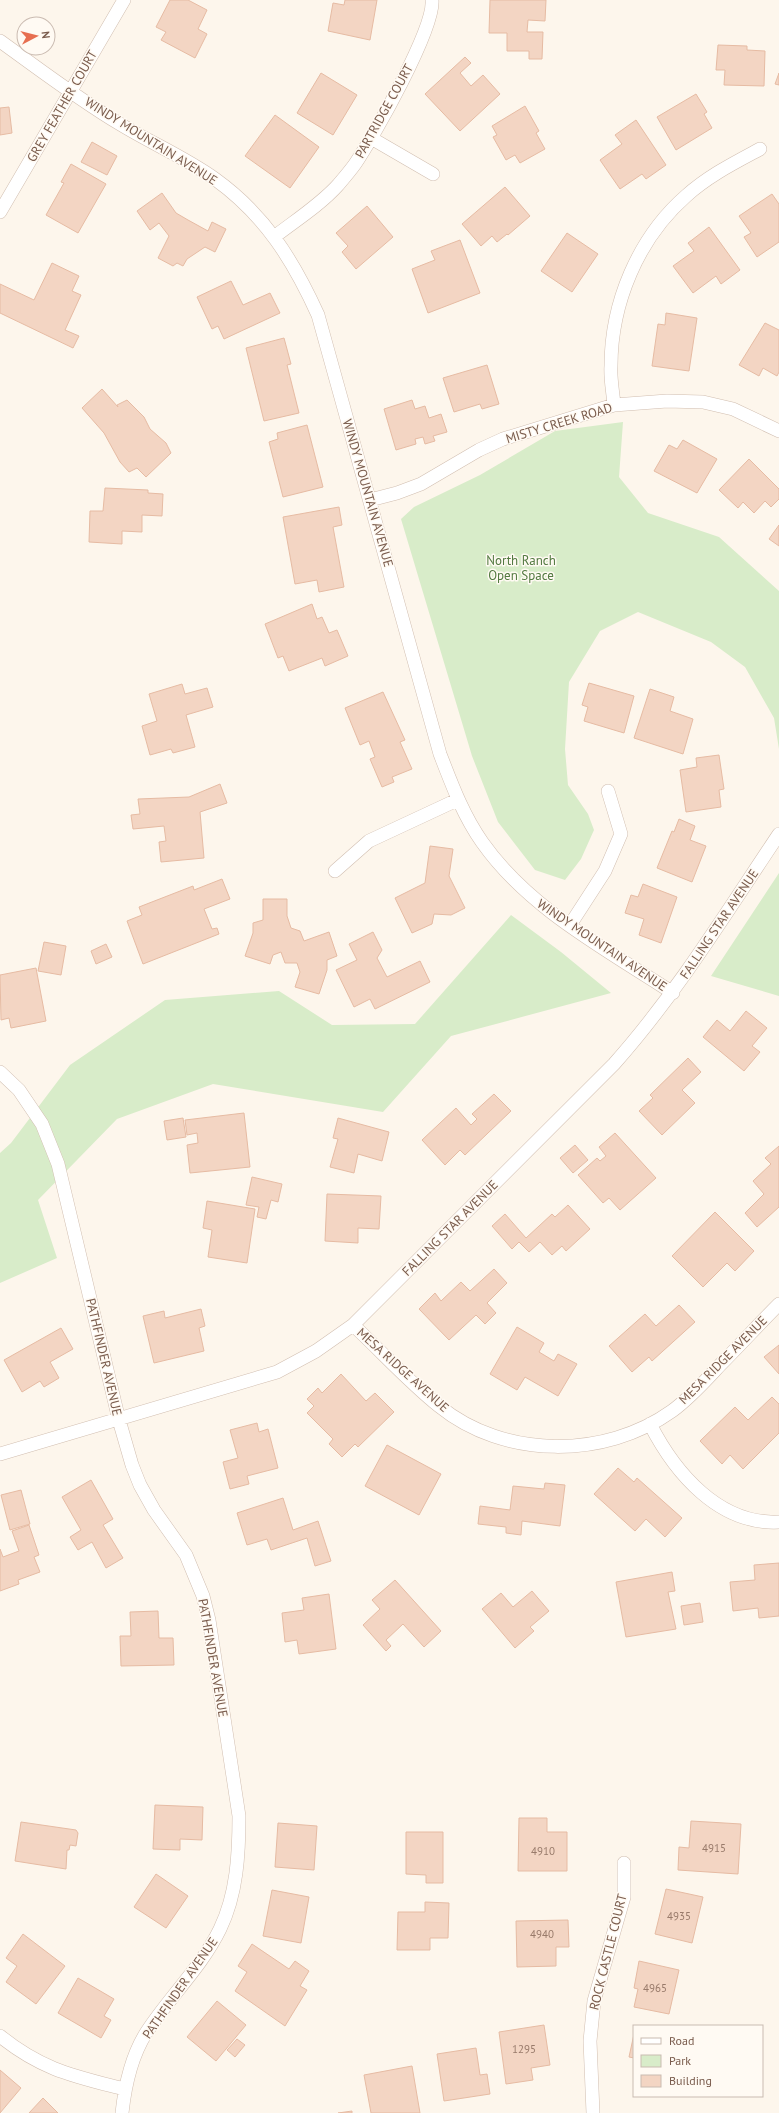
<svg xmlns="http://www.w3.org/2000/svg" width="779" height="2113" font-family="'PT Sans',sans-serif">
  <rect width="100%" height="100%" fill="#fdf6ec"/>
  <!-- green -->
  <path fill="#d8ecc9" d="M623,422L619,477L648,513L719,537L779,591V749L774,718L745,667L711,642L638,612L600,631L569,682L565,749L568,785L588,814L594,830L581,859L565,880L535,870L498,822L472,756L401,519L414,507L480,475L555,431Z
    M779,873V996L711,976Z
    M511,915L561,952L611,993L451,1036L383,1112L213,1084L117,1119L38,1200L57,1258L0,1283V1153L11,1143L70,1065L165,1000L279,991L332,1025L415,1024Z"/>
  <!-- building -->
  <path fill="#f3d5c3" stroke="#e6bba3" d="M170,0H188L207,10L198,29L207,34L195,58L161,40L166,32L156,27Z
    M345,0H377L370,40L328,31L333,3L344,5Z
    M490,0H546L545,21L528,20L527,32H543L542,59H529V51H507V33H489Z
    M718,45L747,46V50L765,51L764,86L724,85L725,70H716Z
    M465,57L471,63L460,73L471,86L483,75L500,94L460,131L425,94Z
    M321,73L357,95L333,135L297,113Z
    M779,73V85L775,84Z
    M696,94L707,112L704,114L712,128L676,150L657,117Z
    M525,106L539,131L536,133L545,149L520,163L515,155L506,160L493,137L497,135L492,126Z
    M9,107L12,133L0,135V108Z
    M275,115L319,147L290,188L245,156Z
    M636,120L666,165L646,179L642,174L620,189L600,160L622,144L615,135Z
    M92,142L117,156L107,175L81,162Z
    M71,164L106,184L78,233L46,215L64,183L61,182Z
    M505,187L530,216L508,235L507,234L497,242L492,236L481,246L462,224Z
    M162,193L176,213L188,220L208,231L212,222L226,229L215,252L205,247L187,259L183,266L177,263L173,266L158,258L169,236L159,223L150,230L137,211Z
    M772,194L779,204V242L757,257L744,237L751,233L739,216Z
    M367,206L393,237L356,269L342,252L348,246L336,233Z
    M709,227L740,270L721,284L716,276L693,293L673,266L694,251L688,243Z
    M567,233L598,254L572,292L541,271Z
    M460,240L480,293L428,313L412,269L435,260L431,251Z
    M52,263L79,276L72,291L81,295L65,330L79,336L73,348L0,313V284L34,300Z
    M231,281L243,305L270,293L280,313L224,339L218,326L212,329L197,297Z
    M666,313L697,318L689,371L652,366L658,324L665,325Z
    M765,323L779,330V372L777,376L763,368L759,376L739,365Z
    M284,338L291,364L287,365L299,413L264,421L246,348Z
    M487,365L499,404L482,409L480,404L454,412L443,378Z
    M102,389L118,407L117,405L127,400L144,417L150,429L166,443L171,453L146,477L137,468L129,472L120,462L104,433L82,408Z
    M412,400L415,409L425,406L429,418L441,414L447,432L433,436L435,441L425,444L423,437L415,439L416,444L396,450L384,409Z
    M307,425L323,487L283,497L269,442L278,439L277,433Z
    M683,440L717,459L697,493L654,471L669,445L677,449Z
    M749,459L779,489V499L771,507L765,501L754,513L743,502L738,508L719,490Z
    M105,488L148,490V493L163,494L162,516L142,515V532L122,531V544L89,542L90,511H103Z
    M339,507L342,525L333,527L344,587L319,592L317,580L295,584L283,517Z
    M779,525V546L769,539Z
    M312,604L317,619L322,617L329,633L337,630L348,656L325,666L322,658L289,671L283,656L278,658L265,624Z
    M589,683L634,696L624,733L584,721L588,707L582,705Z
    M182,684L185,694L207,688L213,707L186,715L195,747L173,753L171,749L150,755L142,726L157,721L149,694Z
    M650,689L674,697L670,711L693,719L683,754L634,738Z
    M383,692L405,740L400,742L412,769L392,777L394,782L382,787L370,759L375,757L369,741L360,745L345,708Z
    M719,755L724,789L719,790L721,807L686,812L680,770L697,767L696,758Z
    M220,784L227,803L200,812L204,858L161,862L159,842L166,841L164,826L133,829L131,815L140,814L138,799L189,797Z
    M679,819L695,826L690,840L706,846L692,882L657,868L672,831L674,832Z
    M430,846L453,849L449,876L465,908L451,915L434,914L432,924L412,933L395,898L425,883Z
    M222,879L230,899L204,909L212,929L217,928L219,934L143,964L127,921L142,915L139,907L193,886L194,890Z
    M643,884L677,897L661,943L639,935L644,919L625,913L631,895L638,897Z
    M263,899H287V916L291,928L300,931L304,941L329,932L337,956L327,960V970L319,994L295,987L300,972L297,963H285L281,952L273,955L270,964L245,956L253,933V923L263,920Z
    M373,932L382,950L377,958L387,977L420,961L430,982L375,1009L370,999L354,1007L336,970L357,960L349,944Z
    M44,942L66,946L61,975L38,971Z
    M106,944L112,957L96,964L91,951Z
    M36,968L46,1021L11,1028L9,1018L1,1020L0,975Z
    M746,1011L767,1028L752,1046L760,1052L744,1071L703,1037L717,1020L730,1031Z
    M688,1058L701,1072L682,1090L695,1103L662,1135L639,1111L653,1098L650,1095Z
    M494,1094L511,1111L465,1155L460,1150L445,1165L422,1140L456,1108L471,1125L477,1119L472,1114Z
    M244,1113L250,1167L190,1173L187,1145L198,1143L197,1133L187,1135L185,1120Z
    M183,1118L186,1137L167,1140L164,1121Z
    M338,1118L389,1132L382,1161L358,1154L354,1173L330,1167L338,1139L333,1138Z
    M615,1133L656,1178L620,1210L609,1198L603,1203L578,1175L597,1158L600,1161L606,1156L599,1147Z
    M575,1145L588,1160L573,1173L560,1158Z
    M779,1146V1207L757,1227L745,1213L764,1194L753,1181L771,1164L765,1158Z
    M252,1177L282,1184L278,1202L271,1200L266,1219L257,1217L259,1207L246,1205Z
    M327,1194L381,1196L379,1229L358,1228V1243L325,1241Z
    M207,1201L255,1209L247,1263L208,1257L212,1230L203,1228Z
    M568,1205L590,1229L566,1251L562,1246L552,1255L540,1242L529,1252L519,1242L512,1249L492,1226L505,1214L526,1238L552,1214L555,1217Z
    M715,1212L754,1251L735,1271L727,1263L703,1287L672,1256Z
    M494,1269L507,1283L487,1303L496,1313L485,1324L476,1315L449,1340L419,1309L435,1293L441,1301L461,1282L470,1291Z
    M679,1305L695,1322L652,1361L649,1357L632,1372L609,1346L645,1314L656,1326Z
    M201,1309L205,1326L199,1328L204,1351L154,1363L143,1316L164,1311L165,1318Z
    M517,1327L544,1343L539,1352L554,1361L558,1354L577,1364L558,1396L525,1377L517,1390L490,1374Z
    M61,1328L73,1349L50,1362L59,1378L44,1387L40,1381L22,1392L4,1360Z
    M779,1345V1374L764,1357Z
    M341,1374L366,1401L375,1393L394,1412L358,1447L355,1444L342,1457L329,1444L333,1439L307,1413L314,1406L307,1399L318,1388L322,1393Z
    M772,1397L779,1404V1433L743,1469L730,1455L722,1464L700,1441L735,1407L748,1420Z
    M257,1423L259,1432L268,1429L278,1468L247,1476L249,1484L230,1489L223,1462L238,1458L230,1430Z
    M387,1445L441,1474L419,1515L365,1486Z
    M618,1468L634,1482L637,1478L682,1518L665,1537L646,1519L635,1531L594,1494Z
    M91,1480L113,1519L103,1525L123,1558L106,1568L92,1542L78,1550L70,1537L81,1530L62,1497Z
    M545,1483L565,1485L560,1526L522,1521L521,1535L506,1533V1527L478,1524L480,1506L510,1510L513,1486L544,1489Z
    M21,1490L30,1524L10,1530L1,1495Z
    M283,1498L293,1530L318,1521L331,1561L315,1566L307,1538L271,1550L267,1539L247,1545L237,1513Z
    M29,1525L39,1555L34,1557L40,1572L18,1580L19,1584L0,1591V1549L3,1557L19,1551L12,1531Z
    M779,1563V1616L759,1618L758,1608L733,1611L730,1582L755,1580L754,1565Z
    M672,1572L675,1591L668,1592L676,1629L626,1637L616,1582Z
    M395,1580L441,1631L424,1647L403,1624L386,1640L391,1646L386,1651L363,1625L380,1609L372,1600Z
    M532,1591L549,1611L530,1627L534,1631L515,1648L482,1609L501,1593L513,1607Z
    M329,1594L336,1649L299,1654L297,1640L285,1642L282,1613L304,1610L302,1598Z
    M700,1603L703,1622L684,1625L681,1606Z
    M158,1611L159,1638H173L174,1665L121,1666L120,1636H131L130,1612Z
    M155,1805L203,1807L202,1840L180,1839V1850L153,1849Z
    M519,1818H547V1832H567V1871H518Z
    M691,1821L741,1824L738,1874L678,1870L679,1847L689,1848Z
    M21,1822L76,1830L78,1833L76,1846L70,1845L69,1850H67L66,1869L15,1861Z
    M278,1823L317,1826L314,1870L275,1867Z
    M406,1832H443V1883H426V1875L406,1874Z
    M156,1874L188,1896L166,1928L134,1907Z
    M666,1889L703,1897L692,1943L655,1934Z
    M272,1890L309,1897L301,1943L263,1936Z
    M425,1902L449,1903L448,1938H430V1950H397L398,1912H425Z
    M568,1920L569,1947H556V1966L517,1967L516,1921Z
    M23,1934L65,1966L36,2004L6,1982L17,1966L6,1958Z
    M252,1944L289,1969L295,1961L309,1971L300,1986L307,1990L285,2026L235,1991L247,1972L238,1966Z
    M639,1961L679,1970L669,2014L634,2007L638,1989L634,1988Z
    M78,1978L114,1999L104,2016L111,2020L101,2038L58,2013Z
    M217,2001L246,2025L216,2061L187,2037Z
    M544,2025L550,2065L531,2068L533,2080L506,2084L499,2032Z
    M634,2034V2058L629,2057Z
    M237,2039L245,2045L235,2057L227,2050Z
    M476,2048L480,2075L487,2074L490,2094L444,2101L437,2054Z
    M412,2066L420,2113H371L364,2075Z
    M0,2070L21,2088L0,2113Z
    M43,2098L58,2113H29Z
    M352,2111V2113H338Z"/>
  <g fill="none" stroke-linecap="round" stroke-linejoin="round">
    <defs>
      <path id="minor" d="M0,41C39,69 78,99 120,124C151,143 186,158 215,179C265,215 293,260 318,315L440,754C452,785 463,815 482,842C529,909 606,949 673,993
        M371,138L433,174
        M0,212L124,0
        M274,237C296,220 320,205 338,185C344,178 350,171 355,164C373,138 435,28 432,0
        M614,405C613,392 610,378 611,366C611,303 638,238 686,196C708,176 734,163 760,149
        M370,500L397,493L421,484L479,450L503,439L614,405L667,401L703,402L733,409L779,431
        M335,871L369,841L457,800
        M570,925L605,871L621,834L608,791
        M0,1072L19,1090L42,1124L58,1164L119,1420L132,1465L140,1485L154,1510L186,1555L203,1596L209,1620L239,1816C239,1854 237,1894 220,1929C201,1968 169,1997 146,2033C131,2057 125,2085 122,2113
        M353,1325C382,1352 409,1382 439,1406C504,1459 605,1459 672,1411C690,1398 705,1381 720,1365C740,1345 759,1324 779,1304
        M650,1424C675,1473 719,1525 779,1522
        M0,1454L277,1372L316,1351L353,1325L614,1064C677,993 726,913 779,834
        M0,2036C42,2070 74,2076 124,2089
        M593,2113L590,2041L594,2001L624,1897V1863"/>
    </defs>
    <!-- minor casing -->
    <use href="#minor" stroke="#d1beb0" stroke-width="14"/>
    <!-- minor -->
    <use href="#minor" stroke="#fff" stroke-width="13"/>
  </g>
  <g text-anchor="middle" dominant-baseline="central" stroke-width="3" stroke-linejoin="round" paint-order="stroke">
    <!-- number labels -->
    <g font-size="11" fill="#987a6a">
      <text x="714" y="1848">4915</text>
      <text x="543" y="1851">4910</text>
      <text x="679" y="1916">4935</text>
      <text x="542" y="1934">4940</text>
      <text x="655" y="1988">4965</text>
      <text x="524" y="2049">1295</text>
    </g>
    <!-- street labels -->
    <g font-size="13" fill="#7a5c4d" stroke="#fffaf3">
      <text transform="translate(62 106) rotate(-60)">GREY FEATHER COURT</text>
      <text transform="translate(384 111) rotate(-61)">PARTRIDGE COURT</text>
      <text transform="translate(151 141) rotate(32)">WINDY MOUNTAIN AVENUE</text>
      <text transform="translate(559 423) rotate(-17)">MISTY CREEK ROAD</text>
      <text transform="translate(368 493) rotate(74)">WINDY MOUNTAIN AVENUE</text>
      <text transform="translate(719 924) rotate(-56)">FALLING STAR AVENUE</text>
      <text transform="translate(602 945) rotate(34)">WINDY MOUNTAIN AVENUE</text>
      <text transform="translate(450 1228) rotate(-45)">FALLING STAR AVENUE</text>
      <text transform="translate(104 1357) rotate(77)">PATHFINDER AVENUE</text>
      <text transform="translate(723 1360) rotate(-45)">MESA RIDGE AVENUE</text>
      <text transform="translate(403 1370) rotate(42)">MESA RIDGE AVENUE</text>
      <text transform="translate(213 1658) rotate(80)">PATHFINDER AVENUE</text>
      <text transform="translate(608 1952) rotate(-76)">ROCK CASTLE COURT</text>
      <text transform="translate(180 1988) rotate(-55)">PATHFINDER AVENUE</text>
    </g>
    <!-- park labels -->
    <g font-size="13" fill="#537a41" stroke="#fffaf3">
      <text x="521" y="560">North Ranch<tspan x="521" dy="15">Open Space</tspan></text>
    </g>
  </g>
  <!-- legend -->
  <rect x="633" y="2025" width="130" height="72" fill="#fffaf3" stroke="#cabbb1"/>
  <rect x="641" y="2038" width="20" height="6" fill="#ffffff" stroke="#cabbb1"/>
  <text x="669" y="2045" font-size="12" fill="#7a5c4d">Road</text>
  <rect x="641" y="2055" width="20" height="12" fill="#d8ecc9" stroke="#cabbb1"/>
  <text x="669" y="2065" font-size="12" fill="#7a5c4d">Park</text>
  <rect x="641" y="2075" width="20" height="12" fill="#f3d5c3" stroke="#cabbb1"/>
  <text x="669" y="2085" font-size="12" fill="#7a5c4d">Building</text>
  <!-- north arrow -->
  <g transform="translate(36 36) rotate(83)"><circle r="19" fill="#fffaf3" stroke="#cabbb1"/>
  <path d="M0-3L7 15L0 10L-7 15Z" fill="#e76f51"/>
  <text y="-6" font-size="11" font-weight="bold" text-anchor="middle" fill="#7a5c4d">N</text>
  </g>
</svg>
